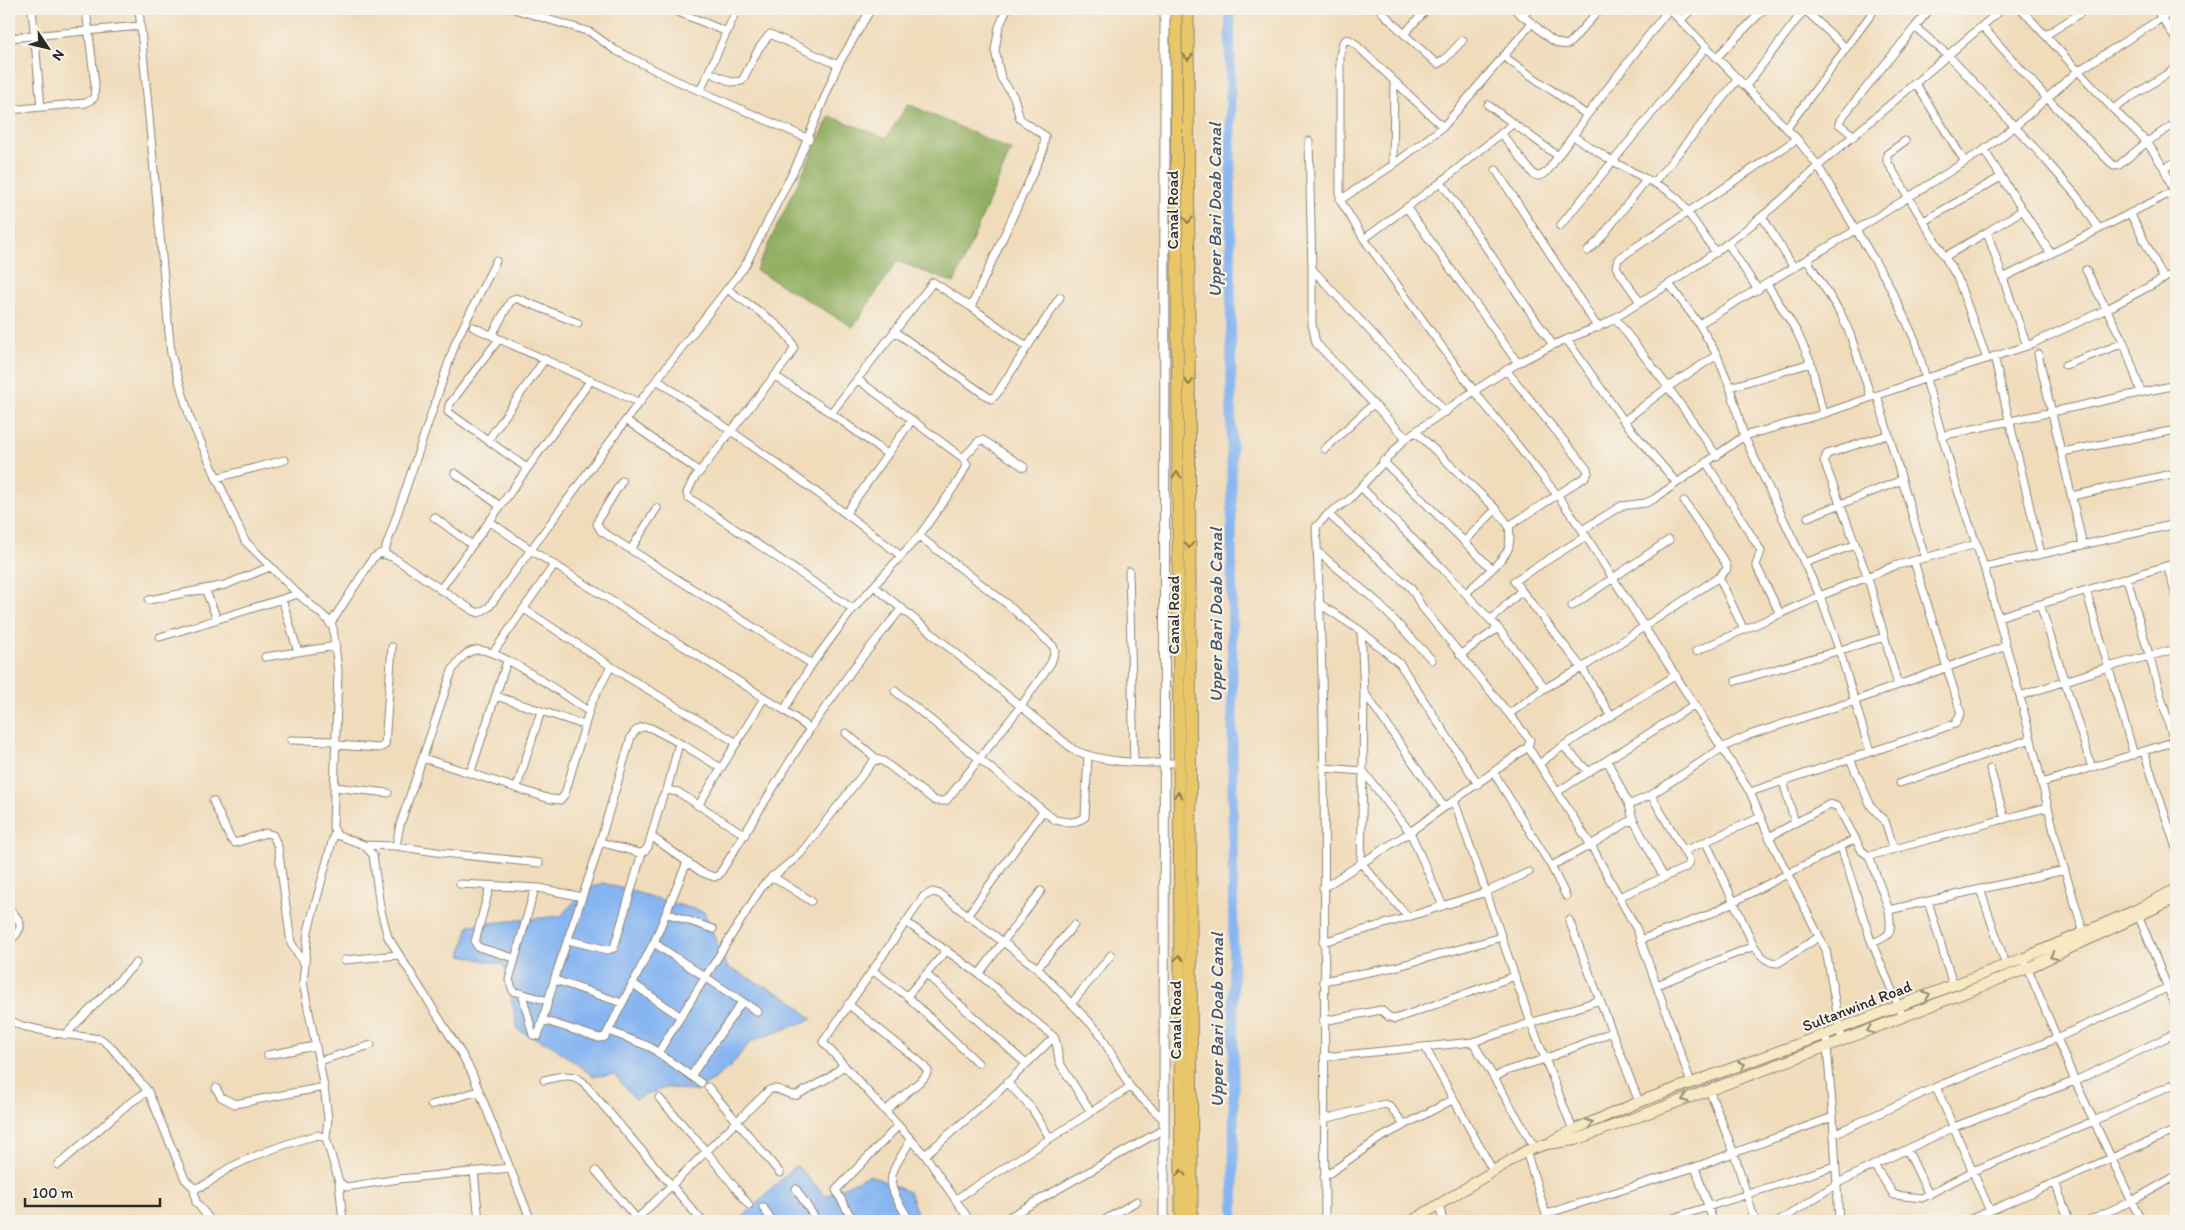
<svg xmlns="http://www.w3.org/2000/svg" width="2185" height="1230" font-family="Itim,sans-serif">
  <rect width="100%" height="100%" fill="#f7f3e8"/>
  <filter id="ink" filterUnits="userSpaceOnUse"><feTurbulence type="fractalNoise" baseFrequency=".02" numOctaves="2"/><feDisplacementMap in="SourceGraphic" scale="10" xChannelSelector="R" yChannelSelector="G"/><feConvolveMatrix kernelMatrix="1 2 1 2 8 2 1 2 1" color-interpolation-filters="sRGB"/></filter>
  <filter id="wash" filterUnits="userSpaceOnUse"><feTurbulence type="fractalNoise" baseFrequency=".0096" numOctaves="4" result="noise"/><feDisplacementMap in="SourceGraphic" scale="20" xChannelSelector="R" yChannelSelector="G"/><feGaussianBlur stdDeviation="1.12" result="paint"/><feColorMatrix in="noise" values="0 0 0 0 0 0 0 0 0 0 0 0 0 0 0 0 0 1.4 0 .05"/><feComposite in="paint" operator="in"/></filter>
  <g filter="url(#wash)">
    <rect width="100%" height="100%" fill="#f0dcbb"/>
    <!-- forest -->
    <path fill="#91ae60" stroke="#5e6c46" d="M908,104L1011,150L954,283L897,261L853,327L756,270L830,116L886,138Z"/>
    <!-- water -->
    <path fill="#86b5f1" stroke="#58708e" d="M603,883L704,912L727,967L790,999L812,1019L750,1042L730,1067L697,1092L668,1087L635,1099L615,1075L593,1076L554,1047L518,1030L504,965L461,955L469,925L561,916L585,890Z
      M796,1165L826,1196L869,1175L909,1192L920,1221H739Z"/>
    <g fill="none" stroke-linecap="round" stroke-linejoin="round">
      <!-- canal -->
      <path stroke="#86b5f1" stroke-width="10" d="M1230,9L1234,1221"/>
    </g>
  </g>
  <g filter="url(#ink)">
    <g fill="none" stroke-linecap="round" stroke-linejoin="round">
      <defs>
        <path id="minor" d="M32,9L41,107
          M139,9L171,354L190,418L245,541L298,594L327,619L333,628L338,671L333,827L337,835L364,845L373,855L380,907L388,937L461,1053L472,1073L531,1221
          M514,9L590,32L615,50L675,80L809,139
          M671,9L727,32
          M1379,9L1404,34L1427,9
          M1514,9L1532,23
          M1669,9L1797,139L1818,166L2002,9
          M1669,9L1587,115L1573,136L1612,161L1667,190L1680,201L1716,253
          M1804,9L1846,48
          M1930,9L1915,27L1949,56L2044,158L2080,200L2099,229
          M2021,9L2113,109
          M2156,9L2176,39
          M1522,16L1530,9
          M1681,20L1692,9
          M1982,26L2046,97L2114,166L2119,165L2147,142L2176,123
          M1404,34L1437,64L1444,60L1463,40
          M2046,35L2087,9
          M9,38L140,26
          M1503,56L1587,115
          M1717,57L1764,9
          M2176,68L2113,109L2147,142L2164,168L2176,196
          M709,72L731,82L742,81L759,48L770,34L838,65
          M1916,84L1965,162
          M1746,86L1805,9
          M700,91L737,9
          M1488,105L1558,156L1573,136
          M9,110L86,103L94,98L95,85L86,9
          M1443,127L1532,23C1542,31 1555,48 1569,44L1600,9
          M1787,128L1875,9
          M1501,133L1534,175C1545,180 1552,164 1558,156
          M1854,136L1839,124L1840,120L1915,27
          M1309,141L1312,269L1446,412
          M1905,141L1887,154V161L1957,277L1987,359
          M1984,150L2051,254
          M1393,165L1394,82
          M2164,168L2176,162
          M1496,170L1598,328
          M1441,182L1553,345
          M1654,183L1738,79
          M1407,208L1518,363
          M2130,213L2164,279
          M1763,218L1794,268
          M1924,221L2001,177
          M1560,226L1707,46
          M1364,239L1441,182L1514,123
          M1728,244L1758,290
          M1588,251L1600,239L1647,179
          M1946,256L1987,232
          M1807,260L1841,314L1850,334L1871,397
          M1312,269V324L1316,343L1406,438
          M2086,270L2124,343L2141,392
          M2003,278L1987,232L2023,210
          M727,289C744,302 788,327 794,347L790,356L693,480L687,493L688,497L853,609L919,536L959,480L967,464L963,458L912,420
          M1640,302L1616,267L1618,259L1797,139
          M971,307L1027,347
          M1615,318L1668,387L1717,456
          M1699,324L1669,284C1725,247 1770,213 1818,166L1856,230L1699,324L1717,355L1730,387L1744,436L1654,499L1646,503L1621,506L1582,530L1722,748L1749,735L1854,701L2006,646
          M473,327L640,403
          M894,331L991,399L996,395L1060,297
          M492,335L510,302L516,298L578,323
          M499,339L449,405L448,412L527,468
          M1567,340L1624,421L1676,482
          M2027,346L2003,278L2174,191
          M2038,354L2083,545
          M1994,356L2041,554
          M1811,363L1823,414
          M2065,365L2124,343
          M775,376L831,413L887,454
          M657,380C740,436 821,494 900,555
          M1730,387L1811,363L1797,332L1767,284
          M1877,395L1925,558
          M831,413L933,282L971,307L1043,151L1045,136L1020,119L1014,97L1001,78L995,50L999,27L1007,9
          M626,420L700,472
          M1624,421L1668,387L1717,355
          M1416,432L1496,509L1509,526L1585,477L1588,473L1587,469L1506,370
          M1887,435L1827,454L1824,461L1868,578L1898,685
          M1941,436L2176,385
          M488,440L545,359
          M1325,449L1373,404
          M2062,452L2176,430
          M963,458L979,441L983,440L1024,467
          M1383,461L1492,569L1466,593
          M1706,462L1761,551L1756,565L1780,614
          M455,473L500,506
          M216,478L285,460
          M622,481L599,518L597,524L601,531L812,664
          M1361,487L1440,566L1498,628
          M2072,496L2176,473
          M846,513L912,420L857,379
          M434,517L472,545
          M1808,517L1902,480
          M489,521L531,550L784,710L810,729
          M1582,530L1558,496L1474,391L1518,363L1553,345L1607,323L1669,284
          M1586,536L1514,581L1582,668L1611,716
          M1464,542L1496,509
          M1977,544L1894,566L1820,596L1744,436L1823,414L1927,378L2027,346L2107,309L2176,272
          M631,549L657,508
          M1317,551L1375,600L1432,660
          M384,553L456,341L496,261
          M1804,563L1855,545
          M2167,566L2176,595
          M1984,567L2176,524
          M1492,569C1508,553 1512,549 1509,526
          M1129,571L1134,762
          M1719,577L1744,630
          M2127,578L2174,742
          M874,586L1074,750C1105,764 1145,763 1178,763
          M205,589L217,619
          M440,590L591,380
          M2086,590L2134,755
          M282,599L298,652
          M149,600L225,585L270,567
          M1320,604L1361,631L1400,664L1478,784
          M2040,604L2092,768
          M1572,606L1669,540
          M524,609L629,678L737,743
          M1998,617L2176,563
          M1491,620L1521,591
          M331,623L373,558L381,553L394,558L472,610L479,613L489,607L637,405L745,266L797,164L838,65L871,9
          M1361,631L1364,692L1363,771L1410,832L1443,906
          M160,637L298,594
          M1696,651L1820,596L1839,649L1870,752
          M493,653L554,565
          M1460,655L1498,628L1545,688L1582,668L1719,577L1727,569L1726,564L1684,501
          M265,657L336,646
          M1736,681L1884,637
          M895,691L1055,820C1065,822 1076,824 1085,817L1088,755
          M1364,692L1444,807
          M496,696L584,725
          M2020,696L2108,667L2176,649
          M784,710L812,664L853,609
          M1509,714L1545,688
          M846,733L878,760
          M291,740L336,741
          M336,745L379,748L385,745L392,647
          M1563,746L1589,772
          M1528,747L1591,845L1637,930L1691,1083
          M2144,752L2176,848
          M423,758L550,799L560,800L565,794L591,704L611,666
          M1850,759L1871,806L1885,821L1894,849
          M1607,760L1629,805
          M1539,764L1563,746L1676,675
          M1324,768L1363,771L1361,863L1408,917L1486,892L1454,800
          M1990,769L2005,819
          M471,771L507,661
          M1494,773L1551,866L1591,845L1633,819L1629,805L1651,795L1722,748L1750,792L1769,837L1826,950L1842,1041
          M1783,781L1795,823
          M1900,783L2031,739
          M2042,783L2176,741
          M334,787L388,793
          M517,787L541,711
          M667,790L679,743
          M1557,792L1695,704
          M1750,792L1955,724L1961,713L1914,561
          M213,801L230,838L235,843L266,833L273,835L278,847L291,943L304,963
          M698,806L764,698
          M2048,807L1869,856L1889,910L2065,870
          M9,815L12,826L9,830
          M1633,819L1664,878
          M651,836L701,872L714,877L719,875L810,729L855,666L902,608
          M1769,837L1830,804L1838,807L1862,851L1869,856
          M600,842L639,853L644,852L648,847L662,798L667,790L678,792L745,835
          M1706,842L1754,946C1761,956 1767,963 1778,963L1819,937
          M364,845L396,846L443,853L539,863
          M396,846L400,825L452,671C458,661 465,651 477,650C497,647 568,698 588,711
          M1841,847L1870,938L1903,1017
          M1684,851L1761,817
          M1551,866L1566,896
          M1529,872L1486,892L1531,1023L1573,1130
          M772,876L811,901
          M460,884L539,888L582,897
          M490,886L475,942L478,947L514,958
          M535,888L509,980L513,991L548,1001
          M1323,888L1410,832L1528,747L1530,740L1422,607L1411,588L1328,514
          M1980,889L2006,965
          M1619,897L1685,868L1689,864V860L1651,795
          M1928,901L1953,985
          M9,909C24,924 24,927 9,942
          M2137,912L2176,1008
          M666,913L713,929
          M967,916L1043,811
          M1569,920L1639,1102
          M906,922L924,896L933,892L940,894L1037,968L1099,1032L1130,1087L1164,1120
          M2084,933L2060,855L2020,696L1984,567L1956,485L1915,340L1887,281L1856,230L1984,150L2014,127L2078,71L2176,9
          M568,940L608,950L614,948L642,853
          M1640,940L1708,915L1855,839
          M1323,942L1408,917
          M654,943L758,1012
          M1872,943C1894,935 1891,932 1889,910
          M345,960L398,955
          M2026,964L2075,1081L2141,1221
          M1037,968L1074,925
          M872,970L907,996L978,1063
          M926,974L1026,1064
          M979,974L1041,891
          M555,980L622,1003
          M1323,981L1395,967L1502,937
          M632,983L681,1017
          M1657,985L1754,946
          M522,994L533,1035L538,1036L556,974L594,862L631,737C636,729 641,725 651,728L685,746L721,768
          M907,996L947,950
          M848,1004L920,1062L928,1071L924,1078L885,1111
          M1071,1004L1111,955
          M9,1020L22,1026L54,1033L101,1039L110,1046L148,1091L185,1179L194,1188C208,1187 219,1173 231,1167C258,1154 289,1142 318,1135L326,1138L339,1182L346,1187L399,1179L510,1168
          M543,1020L599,1038L605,1037L655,940L687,862
          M1323,1021L1381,1010L1389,1017L1395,1019L1515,976
          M609,1031L650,1047L701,1083
          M1826,1034L1833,1117L1839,1221
          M65,1035L136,963
          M1473,1042L1535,1148
          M1425,1047L1493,1171
          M658,1053L763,885L800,854L871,764L874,760L883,761L935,801H946L1021,706L1051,663L1055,651L1053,646L1007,604L919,536
          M268,1055L315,1046
          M1324,1057L1473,1042L1600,1000
          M319,1061L371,1045
          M691,1076L742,1002
          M1494,1078L1506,1071L1545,1059L1612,1032
          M544,1080C558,1077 571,1072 583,1082L702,1221
          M1007,1082L1032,1109L1050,1138
          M708,1087L780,1173
          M1936,1087L1990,1211
          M216,1088L221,1097L235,1104L324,1087
          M1709,1090L1734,1153L1755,1221
          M659,1098L707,1152L749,1205
          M431,1105L479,1091
          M1324,1119L1385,1104L1390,1106L1404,1125
          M1834,1134L1936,1087L2057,1038L2176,984
          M326,1138L328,1118L324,1087L303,983L308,931L335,831
          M1907,1149L1929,1195
          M1526,1151L1548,1221
          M925,1155L998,1092L1054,1037
          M58,1165L127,1105L148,1091
          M1874,1165L1894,1195L1922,1198L1973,1171L2094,1121L2176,1083
          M1695,1167L1713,1221
          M474,1171L479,1221
          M596,1171L637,1219
          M1324,1177L1380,1138L1454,1099
          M339,1182L343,1221
          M2055,1182L2069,1221
          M194,1188L196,1202L211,1221
          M796,1189L817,1221
          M956,1199L1130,1087
          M1439,1205L1443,1221
          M763,1207L772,1221
          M1546,1214L1695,1167L1833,1117
          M1969,1220L2176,1130
          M635,1221L769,1090C779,1085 787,1097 797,1095L830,1077L844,1065
          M853,1221L836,1190L898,1126
          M910,1221C884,1180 886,1180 911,1140
          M970,1221L925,1155L823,1042L906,922L979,974L1054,1037C1059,1046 1056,1055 1061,1065L1091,1112
          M1002,1221L1164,1129
          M1103,1221L1137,1201
          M1325,1221C1323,990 1329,758 1316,527L1328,514L1349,500L1406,438L1474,391L1364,239L1340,200V55L1343,42L1347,39L1353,42L1443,127L1393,165L1340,200
          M1664,1221L1835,1166
          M1780,1221L1838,1183L1874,1165L1954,1127L2075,1081L2176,1033
          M2087,1221L2132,1201L2176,1176"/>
        <path id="tertiary" d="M1164,1221L1165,9"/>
        <path id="secondary" d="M1552,1141L1573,1130L1639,1102L1826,1034L2024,958L2136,910L2176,889
          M1412,1221L1526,1151L1547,1144L1575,1140L1828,1046L2028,968L2176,898"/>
        <path id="primary" d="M1176,9L1181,1221
          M1188,9L1192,1221"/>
      </defs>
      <!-- minor casing -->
      <use href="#minor" stroke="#8e8473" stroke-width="9"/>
      <!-- tertiary casing -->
      <use href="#tertiary" stroke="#8e8473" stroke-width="11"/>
      <!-- secondary casing -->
      <use href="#secondary" stroke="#8e8473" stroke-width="12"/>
      <!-- primary casing -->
      <use href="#primary" stroke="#8e8473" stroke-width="13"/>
      <!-- minor -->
      <use href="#minor" stroke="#fff" stroke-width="7"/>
      <!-- tertiary -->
      <use href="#tertiary" stroke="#fff" stroke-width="9"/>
      <!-- secondary -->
      <use href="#secondary" stroke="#f6e9c3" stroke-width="10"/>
      <!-- primary -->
      <use href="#primary" stroke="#e9c769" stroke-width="11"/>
    </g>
    <!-- one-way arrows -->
    <defs><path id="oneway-chevron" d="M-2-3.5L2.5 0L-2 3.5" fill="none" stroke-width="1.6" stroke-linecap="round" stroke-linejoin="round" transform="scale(1.25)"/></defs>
    <g stroke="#8a794a">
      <use href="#oneway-chevron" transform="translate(1188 57) rotate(90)"/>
      <use href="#oneway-chevron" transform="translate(1188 220) rotate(90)"/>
      <use href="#oneway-chevron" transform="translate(1189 382) rotate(90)"/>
      <use href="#oneway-chevron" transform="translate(1177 475) rotate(-90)"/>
      <use href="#oneway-chevron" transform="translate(1189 545) rotate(90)"/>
      <use href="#oneway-chevron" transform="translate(1178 795) rotate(-90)"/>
      <use href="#oneway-chevron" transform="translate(1179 958) rotate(-90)"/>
      <use href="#oneway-chevron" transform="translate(1181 1173) rotate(-90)"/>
    </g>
    <g stroke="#908a77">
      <use href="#oneway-chevron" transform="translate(2053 956) rotate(155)"/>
      <use href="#oneway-chevron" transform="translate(1927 995) rotate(-21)"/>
      <use href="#oneway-chevron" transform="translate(1870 1030) rotate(159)"/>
      <use href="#oneway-chevron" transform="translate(1742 1065) rotate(-20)"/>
      <use href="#oneway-chevron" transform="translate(1685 1099) rotate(160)"/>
      <use href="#oneway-chevron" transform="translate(1590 1123) rotate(-22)"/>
    </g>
  </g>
  <g text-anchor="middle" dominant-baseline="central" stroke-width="4.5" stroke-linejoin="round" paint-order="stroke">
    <!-- street labels -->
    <g font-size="16" fill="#2b2b2b" stroke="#f7f3e8">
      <text transform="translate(1172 210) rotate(-90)">Canal Road</text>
      <text transform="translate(1173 615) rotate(-90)">Canal Road</text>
      <text transform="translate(1857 1006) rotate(-21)">Sultanwind Road</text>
      <text transform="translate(1175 1020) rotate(-90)">Canal Road</text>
    </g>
    <!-- water labels -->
    <g font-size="18" font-style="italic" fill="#465466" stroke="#f7f3e8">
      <text transform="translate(1215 210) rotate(-90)">Upper Bari Doab Canal</text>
      <text transform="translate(1216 615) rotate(-90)">Upper Bari Doab Canal</text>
      <text transform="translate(1217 1020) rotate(-90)">Upper Bari Doab Canal</text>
    </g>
  </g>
  <!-- margin -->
  <rect width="2185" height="1230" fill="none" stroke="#f7f3e8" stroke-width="30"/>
  <!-- north arrow -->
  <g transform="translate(48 48) rotate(125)" stroke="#f7f3e8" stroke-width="4" paint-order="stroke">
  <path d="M0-4L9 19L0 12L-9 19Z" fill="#2b2b2b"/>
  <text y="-8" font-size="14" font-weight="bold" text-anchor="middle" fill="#2b2b2b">N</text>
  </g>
  <!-- scale -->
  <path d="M25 1198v8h135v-8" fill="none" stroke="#2b2b2b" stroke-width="2.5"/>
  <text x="32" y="1198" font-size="15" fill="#2b2b2b" stroke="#f7f3e8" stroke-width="4" paint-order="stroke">100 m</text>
</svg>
